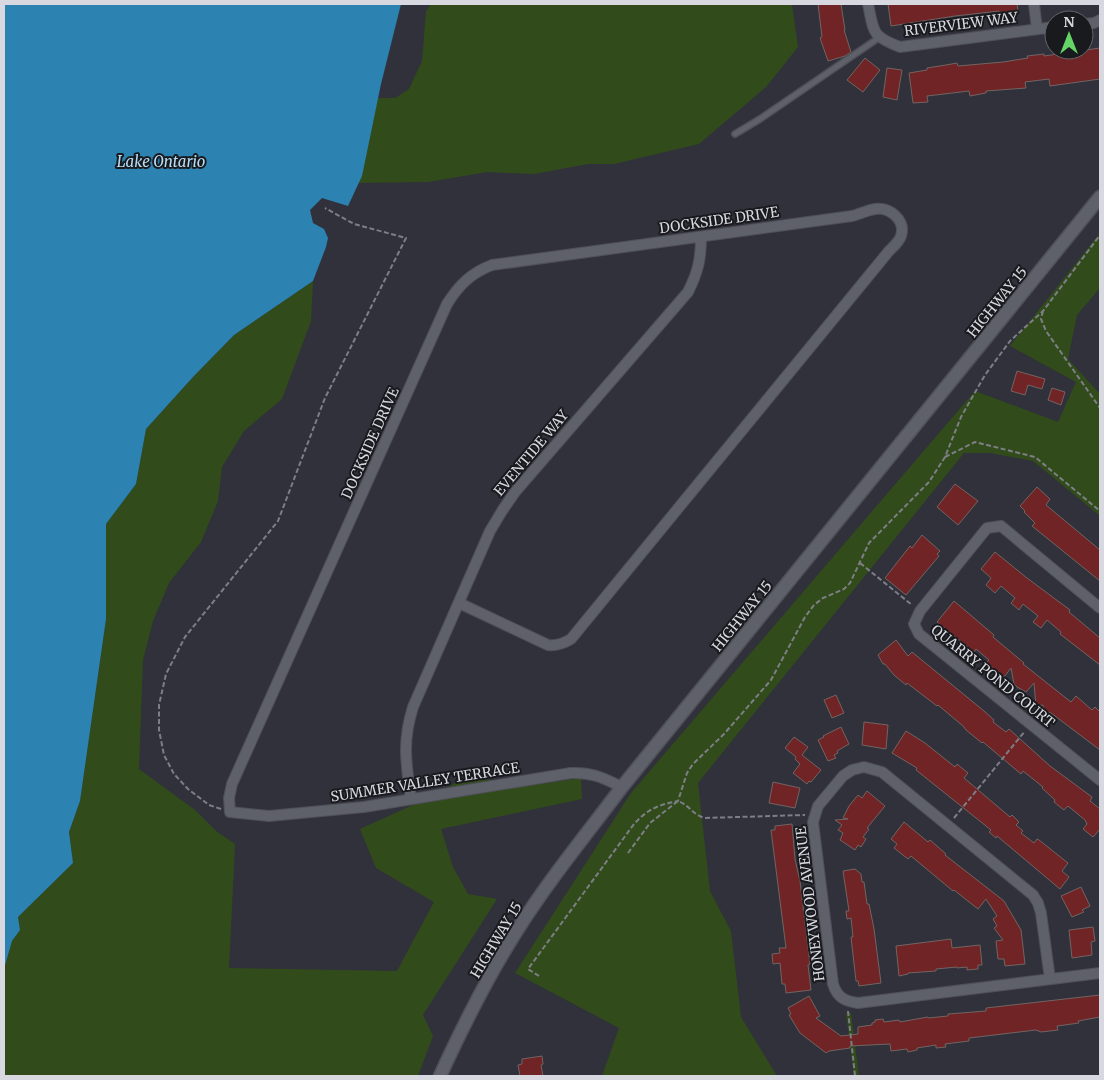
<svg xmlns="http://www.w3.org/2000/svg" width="1104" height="1080" font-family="Merriweather,serif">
  <rect width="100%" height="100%" fill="#30313b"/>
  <!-- green -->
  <path fill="#314c1a" d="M431,4H792L798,47L766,87L699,144L614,164H588L534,174L487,172L428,182L352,183L374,98H395L409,89L422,61L426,11Z
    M1100,233V288L1077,315L1068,359L1100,394V516L1033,461L990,453H964L698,783L710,891L731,931L741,1017L777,1076H602L619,1028L515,973L631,793L975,391L1058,422L1076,382L1010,346Z
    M313,281L311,321L282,399L244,431L222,467L218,501L201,542L169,583L153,621L143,660L139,769L195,810L216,831L235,844L229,968L397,971L434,902L376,868L360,829L426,799L470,775L520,787L581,778L582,799L441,829L453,867L468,894L497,899L423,1015L433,1036L418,1076H4V969L12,941L20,930L18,917L73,863L69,832L80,801L106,619V524L136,484L146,429L193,377L234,335Z
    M846,1013H851L859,1076H854Z"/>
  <!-- water -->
  <path fill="#2c83b2" d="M4,4H401L381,84L362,176L348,206L322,198L310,210L313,223L324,229L328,238L326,247L313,281L234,335L193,377L146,429L136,484L106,524V619L80,801L69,832L73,863L18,917L20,930L12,941L4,969Z"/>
  <!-- building -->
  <path fill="#702425" stroke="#726463" d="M818,4H841L845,30H844L851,52L845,56L828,61L820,38L822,37Z
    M888,4H1017L1018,11L999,13V11L955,16L891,26Z
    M1100,48V79L1050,86L1049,79L1025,82L1026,88L986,91V93L970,96L969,91L927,96L928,102L913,103L909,73L927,70V68L946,65L957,63L958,66L1003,62L1028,58L1027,56L1044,54V56Z
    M865,58L880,70L863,92L847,80Z
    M887,68L902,70L897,100L883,97Z
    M1017,371L1045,379L1042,389L1028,385L1025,395L1011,391Z
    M1052,388L1065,392L1061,405L1048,400Z
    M955,484L978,501L958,525L937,507Z
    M1037,487L1050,499L1046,505L1100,550V581L1032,526L1035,523L1024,512L1025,511L1020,506Z
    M922,535L940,551L937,554L939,556L906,595L885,578L910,546L912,548Z
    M995,552L1027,578L1070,610L1069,612L1100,638V665L1060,634L1061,632L1047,620L1041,628L1033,622L1038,616L1023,604L1019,610L1011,603L1015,598L1001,586L995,593L986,585L991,578L981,569Z
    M954,601L994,635L993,637L1024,663L1023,664L1071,702L1076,696L1092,710L1095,707L1100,712V750L1051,713L1044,711L1043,705L1036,706L1034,683L1026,692L1017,687L1014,684L1011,668L1004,677L986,663L989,660L976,649L974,652L937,622Z
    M896,640L908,656L912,652L984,711L994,720L993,722L1006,732L1009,729L1050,766L1092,797L1090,801L1100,809V829L1093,837L1083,829L1087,824L1085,820L1068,806L1064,810L1054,802L1055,800L1042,788L1043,787L1023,771L1021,774L983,742L982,743L966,730L963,726L938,705L937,706L907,683L906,685L894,675L885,664H883L878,655Z
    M836,695L844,713L832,718L824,700Z
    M864,722L888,725L886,749L862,745Z
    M841,727L849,744L837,751L838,753L834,755L836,758L828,761L818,740L824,737L823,736Z
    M906,731L925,743L955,767L957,764L968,773L964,778L1010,817L1012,815L1019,822L1016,825L1023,831L1021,833L1034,843L1037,839L1039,840L1068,863L1062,871L1069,877L1060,889L997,836L996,838L989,832L991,830L916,770L917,768L892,753Z
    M794,737L808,747L802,755L821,770L811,782L809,781L807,784L793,773L800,764L795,759L796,757L785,748Z
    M773,782L800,788L795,808L769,803Z
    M867,791L885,806L867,828L869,829L863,837L866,839L861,847L858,845L855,850L840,840L843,833L838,830L842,825L835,820L848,819L843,818L849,806L858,795L862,798Z
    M904,822L928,842L930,840L946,854L945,855L1004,901L1021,930L1025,964L1005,966L1004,959H998L996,941L1003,940L994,928L997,926L993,919L997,916L986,899L978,909L954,890L953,891L911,856L908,859L894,848L897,844L891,839Z
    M792,824L795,859L800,881L810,964L808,965L811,990L786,993L785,984H782L780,963L773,964L772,954L780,953L779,948H786L771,830H775V826Z
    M855,869L861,874L862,882H864L867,904H869L874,929L881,983L859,986L858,981H856L851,937H853L851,918L847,919L846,911H849L843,871Z
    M1081,887L1090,906L1082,910L1084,912L1072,917L1061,896Z
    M1093,927L1095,941L1091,942L1092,955L1072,958L1069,930Z
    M951,939L952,948L980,945L982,965H978V969L967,970V967L957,968V967L936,969V971L908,973V974L899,976L896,946Z
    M1100,995V1017L1078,1021L1079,1023L1057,1026L1058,1030L1041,1032L1036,1030L969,1038V1041L945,1044L946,1047L936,1048V1045L917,1048V1050L908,1052L907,1049L891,1051L890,1044L850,1046V1048L829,1051L826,1053L800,1033L789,1015L791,1014L788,1008L809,996L820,1016L816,1018L841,1036L858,1034V1027L872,1025V1023L875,1022V1020L883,1019L884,1022L899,1020L900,1022L928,1017V1018L948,1016V1014L986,1011V1008Z
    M542,1056L543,1064L541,1065L543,1076H520L518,1065L522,1064V1059Z"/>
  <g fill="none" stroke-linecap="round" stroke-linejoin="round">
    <defs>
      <path id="service" d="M735,134L760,119L880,37"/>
      <path id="minor" d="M868,4C874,32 871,36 900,47L1054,27
        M1034,4L1037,29
        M1084,24L1094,23L1100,20
        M459,603L548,645C557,646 563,644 571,639L889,251C894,246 899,242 901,236C906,220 890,207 875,209C868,210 860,214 852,216L492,265C471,273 459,285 447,304L232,784L229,798L230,812L269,816L364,807L571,773C592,772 603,778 622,787
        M1100,608L1001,526L987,528L920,611L914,624L919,634L1100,780
        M411,799C406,763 402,742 413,707L490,531L502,511L515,492L688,292C698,272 701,259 701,237
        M1050,979L1041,913L1038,903L1033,895L882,772L864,767L852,770L843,776L818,806L813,822L833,984C837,997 844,1001 858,1003L1100,973"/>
      <path id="secondary" d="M440,1076C462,1028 488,976 516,932C548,881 586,835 622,787L1100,197"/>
    </defs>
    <!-- service casing -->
    <use href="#service" stroke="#4e4f57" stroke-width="8"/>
    <!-- minor casing -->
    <use href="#minor" stroke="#4e4f57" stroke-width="12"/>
    <!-- secondary casing -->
    <use href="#secondary" stroke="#4e4f57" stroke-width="15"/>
    <!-- path -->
    <path stroke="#7d7e86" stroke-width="2" stroke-dasharray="5 2.5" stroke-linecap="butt" d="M1043,311L1041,319L1046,331L1100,408
      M945,457L975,442L1035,457L1100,511
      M860,563L912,605
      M221,809L209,805L188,789L174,774L164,755L159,730V705L166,674L185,637L278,521L325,398L406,238L354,224L325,208
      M954,818L1025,731
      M628,853L650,823L678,801C689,805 693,815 705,818L805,815
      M539,976L528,969L634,824C648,809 658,805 678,801L687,773L693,764L724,734L771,680L805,617L814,605L823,598L844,589L850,583L869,543L929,482L945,457L961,417L985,375L1010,341L1043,311L1100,235
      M848,1011L855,1076"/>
    <!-- service -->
    <use href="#service" stroke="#5e606a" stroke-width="5"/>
    <!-- minor -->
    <use href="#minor" stroke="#5e606a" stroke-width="10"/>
    <!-- secondary -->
    <use href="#secondary" stroke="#5e606a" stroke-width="12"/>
  </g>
  <g text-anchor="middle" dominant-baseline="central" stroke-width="4" stroke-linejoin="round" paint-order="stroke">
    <!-- street labels -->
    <g font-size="14" fill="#d8d9e0" stroke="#191a1e">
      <text transform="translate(961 24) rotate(-7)">RIVERVIEW WAY</text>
      <text transform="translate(719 220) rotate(-8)">DOCKSIDE DRIVE</text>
      <text transform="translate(997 302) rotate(-51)">HIGHWAY 15</text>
      <text transform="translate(370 443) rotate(-66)">DOCKSIDE DRIVE</text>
      <text transform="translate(531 453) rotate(-50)">EVENTIDE WAY</text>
      <text transform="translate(742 616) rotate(-51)">HIGHWAY 15</text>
      <text transform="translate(993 676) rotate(39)">QUARRY POND COURT</text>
      <text transform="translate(425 782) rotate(-9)">SUMMER VALLEY TERRACE</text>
      <text transform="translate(810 904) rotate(-97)">HONEYWOOD AVENUE</text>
      <text transform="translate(496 940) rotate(-59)">HIGHWAY 15</text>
    </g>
    <!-- water labels -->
    <g font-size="15" font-style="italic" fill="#b7dff9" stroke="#191a1e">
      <text x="161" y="161">Lake Ontario</text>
    </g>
  </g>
  <!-- border -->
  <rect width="1104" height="1080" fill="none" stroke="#d8d9e0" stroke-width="10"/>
  <!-- north arrow -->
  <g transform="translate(1069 35)"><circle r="24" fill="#191a1e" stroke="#65666c"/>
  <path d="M0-4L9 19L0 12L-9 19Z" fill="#65d467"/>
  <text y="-8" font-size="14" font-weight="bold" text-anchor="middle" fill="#d8d9e0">N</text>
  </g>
</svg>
